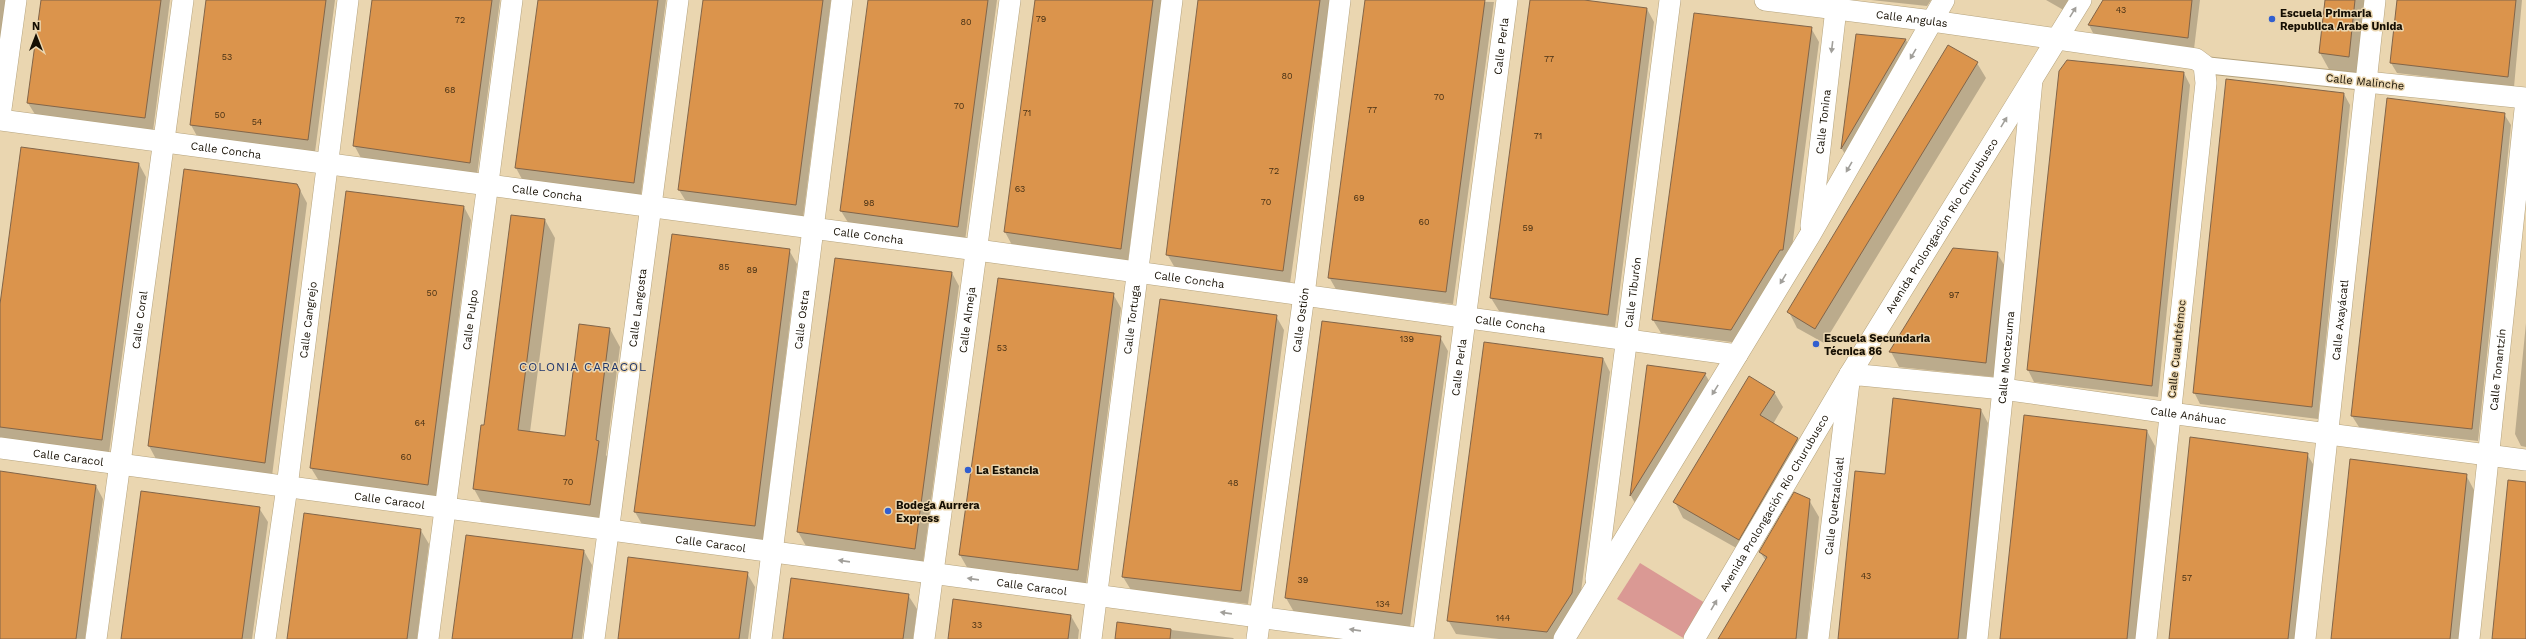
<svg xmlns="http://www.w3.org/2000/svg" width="2526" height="639" font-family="'Work Sans',sans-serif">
  <rect width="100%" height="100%" fill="#ead6b0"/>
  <!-- green -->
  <path fill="#da9994" d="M1640,563L1705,603L1685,639L1617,599Z"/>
  <!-- shadow -->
  <path fill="#0003" d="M0,0H6L0,45Z
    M42,0H170L153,131L36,116L28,103Z
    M207,0H335L315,152L198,138L191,125Z
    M373,0H500L477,175L361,158L354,145Z
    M540,0H666L641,195L523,181L516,168Z
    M704,0H831L803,218L687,203L679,190Z
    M869,0H997L965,241L849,224L841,211Z
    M1035,0H1162L1128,261L1012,245L1005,232Z
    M1200,0H1330L1290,284L1175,268L1167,254Z
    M1366,0L1494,2L1453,304L1337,291L1329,277Z
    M1531,0H1577L1647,9L1654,22L1615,327L1499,311L1491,298Z
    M1871,0H1931L1927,6Z
    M2046,0H2084L2074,16Z
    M2104,0H2200L2194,49L2095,37L2089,25Z
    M2326,0H2368L2360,76L2331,73L2320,53Z
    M2398,0H2522L2514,87L2397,73L2391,63Z
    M1811,28L1819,42L1790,263L1739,343L1661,333L1653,320Z
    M1857,35L1906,40L1914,55L1850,163L1842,149Z
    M1977,63L1986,78L1824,343L1797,328L1789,312Z
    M2060,71L2184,73L2190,85L2158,397L2034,382L2028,370Z
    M2344,94L2350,105L2318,419L2200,404L2194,392Z
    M2504,114L2511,125L2478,441L2359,427L2352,416Z
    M139,164L146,177L109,453L0,438V313Z
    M185,171L300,190L307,203L272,476L156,459L149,446Z
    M464,207L471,220L436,498L319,481L311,468Z
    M545,220L555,238L530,432L566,437L610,329L620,347L606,455L609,459L600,523L484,507L474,489L485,426Z
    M1954,249L1997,253L2006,268L1994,377L1899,367L1891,352Z
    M789,250L797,264L763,540L643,526L635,512Z
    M952,273L959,286L923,563L806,546L798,532Z
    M1113,294L1121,308L1086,584L968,569L960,555Z
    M1276,316L1284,330L1248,604L1131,590L1123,577Z
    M2526,323V447L2521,446L2515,434Z
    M1440,337L1448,351L1410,628L1294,612L1286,598Z
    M1603,358L1610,372L1579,607L1559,639H1499L1456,634L1448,620Z
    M1648,367L1705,374L1711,384L1636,505L1631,496Z
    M1774,392L1783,407L1773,424L1798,439L1806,454L1747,554L1683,518L1675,502Z
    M1981,410L1988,423L1967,639H1839L1886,475Z
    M2147,431L2155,446L2136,639H2001Z
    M2307,454L2316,469L2298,639H2170Z
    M0,472L96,486L103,499L85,639H0Z
    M2466,475L2474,490L2459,639H2332Z
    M1809,500L1819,517L1807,639H1719L1766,561L1760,552Z
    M259,508L268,522L252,639H122Z
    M420,529L429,544L417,639H288Z
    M467,536L584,551L592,565L582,639H453Z
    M747,573L755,587L748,639H619Z
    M908,595L917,609L913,639H784Z
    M1071,616L1079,630L1078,639H949Z
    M1118,623L1233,638L1234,639H1116Z"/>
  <!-- building -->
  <path fill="#db944c" stroke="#826549" d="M41,0H161L145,118L27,103Z
    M206,0H326L308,140L190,125Z
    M372,0H492L470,163L353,146Z
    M538,0H658L634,183L515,168Z
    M703,0H823L796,205L678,190Z
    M868,0H988L958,227L840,211Z
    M1035,0H1153L1121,249L1004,232Z
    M1198,0H1320L1283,271L1166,255Z
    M1365,0H1485L1446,292L1328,278Z
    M1530,0H1584L1647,8L1608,315L1490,298Z
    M2103,0H2192L2188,38L2088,25Z
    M2325,0H2355L2349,57L2319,53Z
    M2397,0H2516L2508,77L2390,63Z
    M1694,13L1812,27L1783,250H1780L1731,330L1652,320Z
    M1856,34L1906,39L1841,149Z
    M1948,45L1978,62L1815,329L1787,312Z
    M2067,60L2184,72L2152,386L2027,370L2059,71Z
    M2226,79L2344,93L2312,407L2193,393Z
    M2387,98L2505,113L2472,429L2351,416Z
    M21,147L139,163L102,440L0,427V304Z
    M184,169L297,184L300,190L265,463L148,446Z
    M346,191L464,206L428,485L310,468Z
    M511,215L545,219L518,430L565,436L579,324L610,328L596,440L599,441L590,505L473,489L481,425H484Z
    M672,234L790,249L755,526L634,512Z
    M1953,248L1998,252L1986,363L1889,352Z
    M835,258L952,272L915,549L797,532Z
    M998,278L1114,293L1078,570L959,555Z
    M1160,299L1277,315L1241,591L1122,577Z
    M1322,321L1441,336L1402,614L1285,598Z
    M1484,342L1603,358L1572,593L1547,632L1447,621Z
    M1647,365L1706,373L1630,496L1643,396Z
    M1749,376L1775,392L1760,415L1798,438L1739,540L1673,502Z
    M1893,398L1981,409L1958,639H1838L1855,471L1885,474Z
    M2024,415L2147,430L2127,639H2000Z
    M2190,437L2308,453L2288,639H2169Z
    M2350,459L2467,474L2450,639H2331Z
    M0,471L96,485L76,639H0Z
    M2508,480L2526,482V639H2492Z
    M141,491L260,507L242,639H121Z
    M1794,492L1810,499L1796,639H1718L1767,557L1759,552Z
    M304,513L421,529L407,639H287Z
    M466,535L584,550L572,639H452Z
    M628,557L748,572L739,639H618Z
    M791,578L909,594L903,639H783Z
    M953,599L1071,615L1068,639H948Z
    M1117,622L1171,629L1170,639H1115Z"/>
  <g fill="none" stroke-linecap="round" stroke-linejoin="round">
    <defs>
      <path id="pedestrian" d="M2204,65L2366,82"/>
      <g id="minor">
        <path id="s1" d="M1765,0L1932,21L2196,59L2204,65L2206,83L2146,639"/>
        <path d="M2366,82L2526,98"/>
        <path d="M0,116L16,0"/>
        <path id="s2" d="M0,120L977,250L1737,355"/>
        <path id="s3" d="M1811,226L1837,0"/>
        <path id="s4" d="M0,448L1422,639"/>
        <path id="s5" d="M1596,579L1670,0"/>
        <path id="s6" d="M96,639L183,0"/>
        <path id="s7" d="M265,639L287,487L348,0"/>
        <path id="s8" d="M428,639L512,0"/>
        <path id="s9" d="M594,639L678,0"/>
        <path id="s10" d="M761,639L842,0"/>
        <path id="s11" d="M924,639L1010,0"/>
        <path id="s12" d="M1091,639L1172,0"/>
        <path id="s13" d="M1257,639L1304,295L1340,0"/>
        <path id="s14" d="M1423,639L1507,0"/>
        <path d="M1564,639L1810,235L1944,0"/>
        <path id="s15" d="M1694,639L1850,374L2081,0"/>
        <path id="s16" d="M1818,639L1850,374L2003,389L2170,413L2526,460"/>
        <path id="s17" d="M1977,639L2003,389L2032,80"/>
        <path id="s18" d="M2305,639L2375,0"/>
        <path id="s19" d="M2469,639L2526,100"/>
      </g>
    </defs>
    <!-- pedestrian casing -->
    <use href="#pedestrian" stroke="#b5a37d" stroke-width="18"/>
    <!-- minor casing -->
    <use href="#minor" stroke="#b5a37d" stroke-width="22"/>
    <!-- pedestrian -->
    <use href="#pedestrian" stroke="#fff" stroke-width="16"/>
    <!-- minor -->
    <use href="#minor" stroke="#fff" stroke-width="21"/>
  </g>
  <!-- one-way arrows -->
  <defs><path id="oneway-solid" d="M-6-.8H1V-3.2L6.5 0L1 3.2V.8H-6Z"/></defs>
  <g fill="#a19f9a">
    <use href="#oneway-solid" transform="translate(2073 12) rotate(-58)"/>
    <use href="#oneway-solid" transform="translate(1832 47) rotate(97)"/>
    <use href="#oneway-solid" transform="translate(1913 54) rotate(120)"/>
    <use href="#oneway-solid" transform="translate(2004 122) rotate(-59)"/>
    <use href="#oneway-solid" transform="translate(1849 167) rotate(120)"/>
    <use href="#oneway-solid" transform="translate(1783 279) rotate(121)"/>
    <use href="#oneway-solid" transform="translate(1715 390) rotate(122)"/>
    <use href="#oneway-solid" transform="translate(844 561) rotate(-172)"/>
    <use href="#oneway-solid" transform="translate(973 579) rotate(-172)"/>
    <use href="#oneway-solid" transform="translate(1714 605) rotate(-60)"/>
    <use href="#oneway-solid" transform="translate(1226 613) rotate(-172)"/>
    <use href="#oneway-solid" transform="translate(1355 630) rotate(-172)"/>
  </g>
  <!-- markers -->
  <g fill="#325fcf" stroke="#ead6b0" stroke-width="1.5">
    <circle cx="2272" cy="19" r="4"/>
    <circle cx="1816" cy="344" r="4"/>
    <circle cx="968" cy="470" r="4"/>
    <circle cx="888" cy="511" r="4"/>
  </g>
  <g text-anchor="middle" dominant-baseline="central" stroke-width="3" stroke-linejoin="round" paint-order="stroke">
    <!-- number labels -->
    <g font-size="9" fill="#463014">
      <text x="2121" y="10">43</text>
      <text x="1041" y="19">79</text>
      <text x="460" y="20">72</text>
      <text x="966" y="22">80</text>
      <text x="227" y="57">53</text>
      <text x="1549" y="59">77</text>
      <text x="1287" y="76">80</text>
      <text x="450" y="90">68</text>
      <text x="1439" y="97">70</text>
      <text x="959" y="106">70</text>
      <text x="1372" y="110">77</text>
      <text x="1027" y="113">71</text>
      <text x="220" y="115">50</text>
      <text x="257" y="122">54</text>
      <text x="1538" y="136">71</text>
      <text x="1274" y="171">72</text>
      <text x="1020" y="189">63</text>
      <text x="1359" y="198">69</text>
      <text x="1266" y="202">70</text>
      <text x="869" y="203">98</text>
      <text x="1424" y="222">60</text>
      <text x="1528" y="228">59</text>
      <text x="724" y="267">85</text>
      <text x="752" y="270">89</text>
      <text x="432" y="293">50</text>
      <text x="1954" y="295">97</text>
      <text x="1407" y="339">139</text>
      <text x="1002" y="348">53</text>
      <text x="420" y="423">64</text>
      <text x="406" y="457">60</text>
      <text x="568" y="482">70</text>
      <text x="1233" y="483">48</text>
      <text x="1866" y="576">43</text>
      <text x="2187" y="578">57</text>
      <text x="1303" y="580">39</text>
      <text x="1383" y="604">134</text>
      <text x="1503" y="618">144</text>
      <text x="977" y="625">33</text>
    </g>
    <!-- poi labels -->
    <g font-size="11" font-weight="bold" fill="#150e02" stroke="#ead6b0" text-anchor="start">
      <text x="2280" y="13">Escuela Primaria<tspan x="2280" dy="13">Republica Arabe Unida</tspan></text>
      <text x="1824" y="338">Escuela Secundaria<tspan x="1824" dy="13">Técnica 86</tspan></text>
      <text x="976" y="470">La Estancia</text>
      <text x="896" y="505">Bodega Aurrera<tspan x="896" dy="13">Express</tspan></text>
    </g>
    <!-- street labels -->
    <g font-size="11" fill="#150e02" stroke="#ead6b0">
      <text stroke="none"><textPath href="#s1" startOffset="148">Calle Angulas</textPath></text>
      <text stroke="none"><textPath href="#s14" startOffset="598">Calle Perla</textPath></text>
      <text transform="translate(2365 82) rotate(6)">Calle Malinche</text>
      <text stroke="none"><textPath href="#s3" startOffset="105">Calle Tonina</textPath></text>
      <text stroke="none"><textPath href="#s2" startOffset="228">Calle Concha</textPath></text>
      <text stroke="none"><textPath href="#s2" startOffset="552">Calle Concha</textPath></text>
      <text stroke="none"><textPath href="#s15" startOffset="482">Avenida Prolongación Río Churubusco</textPath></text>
      <text stroke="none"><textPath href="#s2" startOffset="876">Calle Concha</textPath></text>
      <text stroke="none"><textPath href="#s2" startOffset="1200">Calle Concha</textPath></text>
      <text stroke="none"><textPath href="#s5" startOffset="289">Calle Tiburón</textPath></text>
      <text stroke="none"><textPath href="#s9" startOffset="334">Calle Langosta</textPath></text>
      <text stroke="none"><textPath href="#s6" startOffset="322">Calle Coral</textPath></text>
      <text stroke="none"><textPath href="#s10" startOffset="322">Calle Ostra</textPath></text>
      <text stroke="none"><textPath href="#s18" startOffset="321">Calle Axayácatl</textPath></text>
      <text stroke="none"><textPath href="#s7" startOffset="322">Calle Cangrejo</textPath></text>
      <text stroke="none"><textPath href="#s8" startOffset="322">Calle Pulpo</textPath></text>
      <text stroke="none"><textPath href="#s11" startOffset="322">Calle Almeja</textPath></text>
      <text stroke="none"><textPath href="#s12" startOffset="322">Calle Tortuga</textPath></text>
      <text stroke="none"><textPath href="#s13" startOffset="322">Calle Ostión</textPath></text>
      <text stroke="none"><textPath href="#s2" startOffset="1524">Calle Concha</textPath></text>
      <text transform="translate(2177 349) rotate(-84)">Calle Cuauhtémoc</text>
      <text stroke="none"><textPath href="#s17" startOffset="283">Calle Moctezuma</textPath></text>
      <text stroke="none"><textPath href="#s14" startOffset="274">Calle Perla</textPath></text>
      <text stroke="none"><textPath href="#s19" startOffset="271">Calle Tonantzín</textPath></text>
      <text stroke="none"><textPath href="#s16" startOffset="608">Calle Anáhuac</textPath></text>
      <text stroke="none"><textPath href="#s4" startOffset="69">Calle Caracol</textPath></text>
      <text stroke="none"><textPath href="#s4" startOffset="393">Calle Caracol</textPath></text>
      <text stroke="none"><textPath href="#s15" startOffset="158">Avenida Prolongación Río Churubusco</textPath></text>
      <text stroke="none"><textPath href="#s16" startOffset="134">Calle Quetzalcóatl</textPath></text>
      <text stroke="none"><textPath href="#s4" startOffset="717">Calle Caracol</textPath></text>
      <text stroke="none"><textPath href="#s4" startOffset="1041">Calle Caracol</textPath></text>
    </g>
    <!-- neighbourhood labels -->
    <g font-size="12" letter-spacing="1" fill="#1d346b" stroke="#ead6b0">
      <text x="583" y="367">COLONIA CARACOL</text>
    </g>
  </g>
  <!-- north arrow -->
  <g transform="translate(36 36)" stroke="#ead6b0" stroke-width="3" paint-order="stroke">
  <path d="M0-3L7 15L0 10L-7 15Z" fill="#150e02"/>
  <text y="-6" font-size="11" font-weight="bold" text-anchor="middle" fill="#150e02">N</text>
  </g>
</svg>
